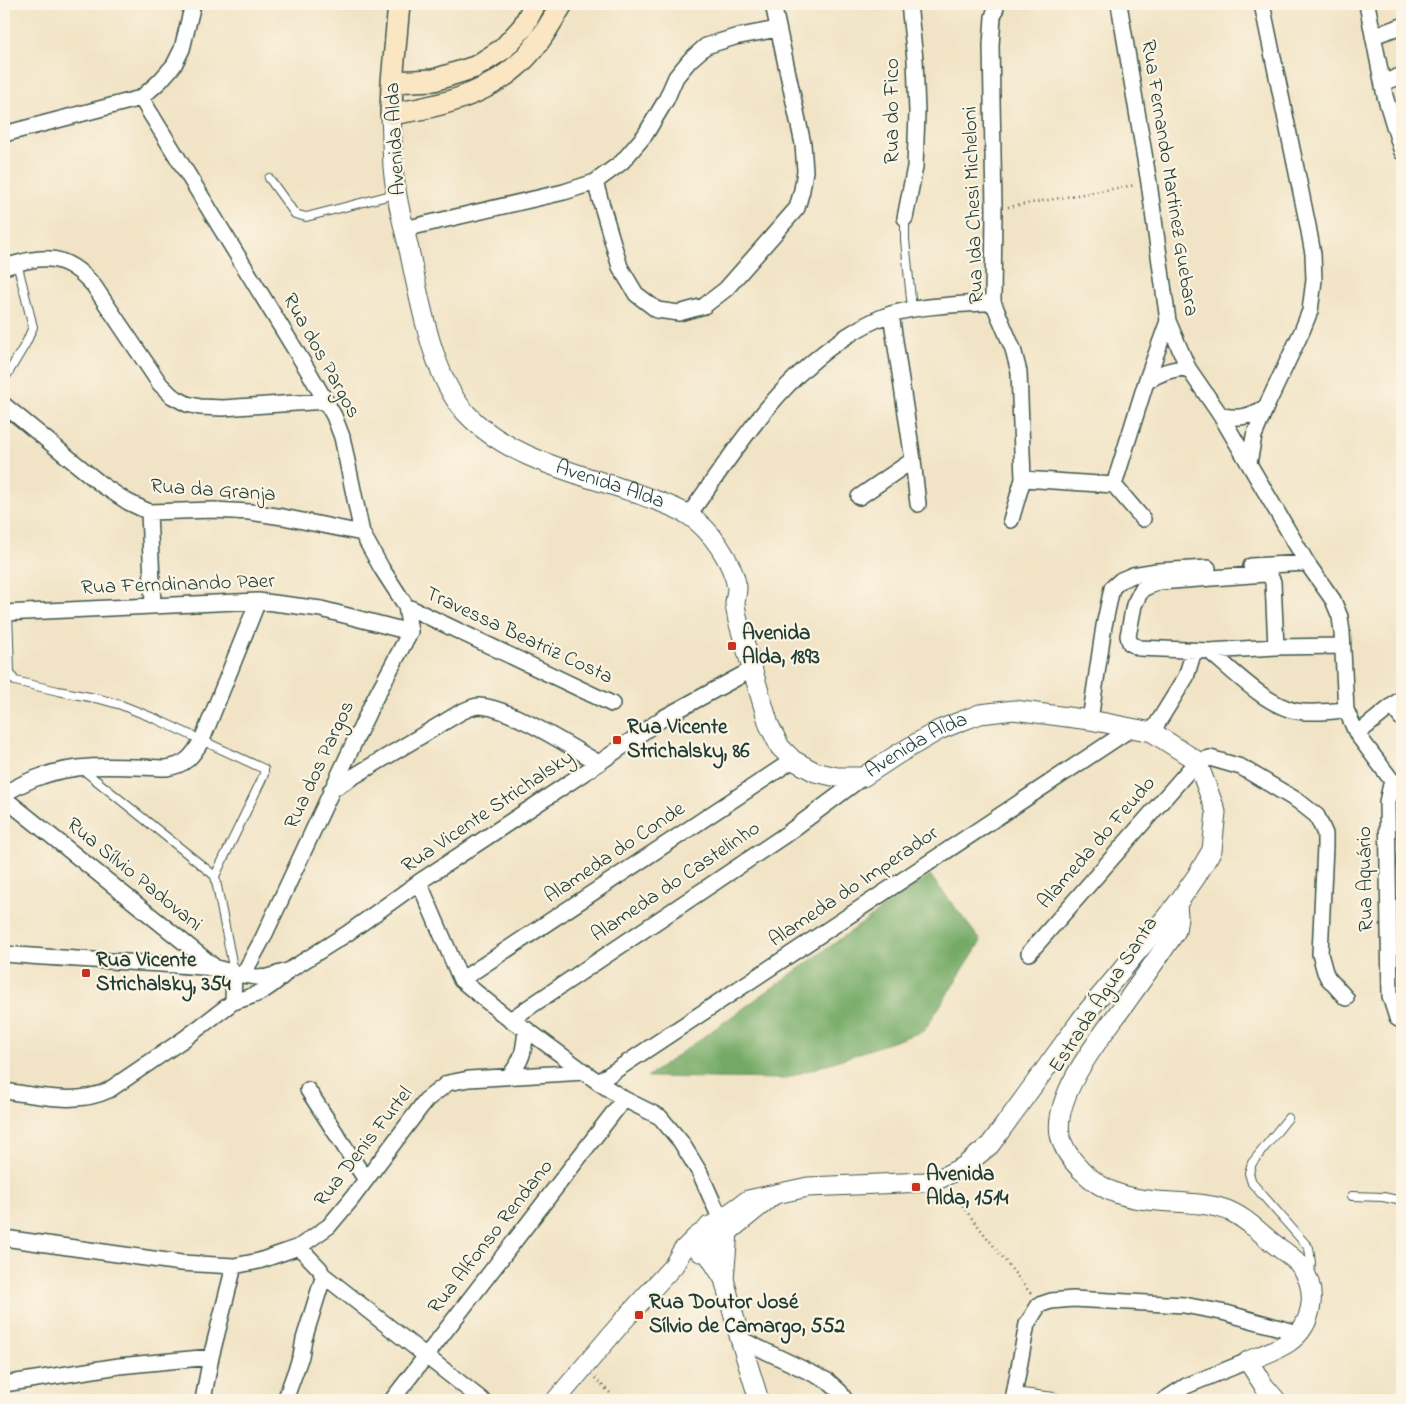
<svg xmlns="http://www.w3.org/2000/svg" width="1406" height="1404" font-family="'Indie Flower',sans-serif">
  <rect width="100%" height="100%" fill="#fcf5e5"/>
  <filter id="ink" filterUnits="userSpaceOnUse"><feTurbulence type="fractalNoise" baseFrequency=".02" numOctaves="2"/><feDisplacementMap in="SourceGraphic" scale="10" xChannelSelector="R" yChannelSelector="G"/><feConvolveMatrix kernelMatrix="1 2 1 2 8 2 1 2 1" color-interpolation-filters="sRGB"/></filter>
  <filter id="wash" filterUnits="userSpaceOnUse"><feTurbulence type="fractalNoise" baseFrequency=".0096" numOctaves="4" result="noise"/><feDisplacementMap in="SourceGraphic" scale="20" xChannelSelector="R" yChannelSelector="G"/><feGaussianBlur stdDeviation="1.12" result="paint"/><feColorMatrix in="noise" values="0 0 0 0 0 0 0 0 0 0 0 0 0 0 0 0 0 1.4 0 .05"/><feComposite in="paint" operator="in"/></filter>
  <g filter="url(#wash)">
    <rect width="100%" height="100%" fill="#f1e3c5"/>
    <!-- forest -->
    <path fill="#74aa66" stroke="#4a744d" d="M930,875L981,941L924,1031L783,1079L647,1077Z"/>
  </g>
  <g filter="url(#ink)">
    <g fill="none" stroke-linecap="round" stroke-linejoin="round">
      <defs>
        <path id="service" d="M269,178L295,214L306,217L395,194
          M905,218V240L912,309
          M4,255L6,266
          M4,380L26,343L33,327L17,263
          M8,613L10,673L15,681L58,691L100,699L121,705L156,719L264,769V774L261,781L215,876
          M82,769L215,876L234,972
          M1288,1118L1252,1163L1249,1173L1252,1183L1309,1248L1311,1263L1310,1273
          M1352,1196L1383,1197L1402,1201
          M1014,1392L1054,1397L1057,1400"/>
        <path id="minor" d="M997,4L993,17L991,45L994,209L993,302L1013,349L1019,372L1023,479L1011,520
          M1119,4L1149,183L1168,321L1188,368L1221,416L1307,563L1333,600L1340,617L1342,632L1346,710L1357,734L1402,794
          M1367,4L1385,96L1402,152
          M1373,36L1402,26
          M1383,83L1402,75
          M141,98L310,374L334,416L342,437L362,533L382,569L406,606L410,632L373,702L263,938L243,975
          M4,134L141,98L160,81L174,65L182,49L193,4
          M595,182L620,267L636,294L657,310L679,313L704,306L726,289L797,208L802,190L805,171L803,144L773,4
          M905,218L915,167L917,113L915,59L909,4
          M404,229L564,192L595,182L622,162L645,135L666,100L676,77L690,60L706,46L735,37L777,29
          M4,267C44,255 65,252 94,286L160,384L172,396L187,404L200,407L223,408L326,401
          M891,314L913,460L918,504
          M1146,382C1159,373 1172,368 1188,368
          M4,405L102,485L128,502L149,512L213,510L250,512L283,517L362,533
          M1221,416C1239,419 1250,417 1266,407
          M1249,463L1254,436L1266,407L1302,331L1310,311L1314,280L1313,254L1308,226L1262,4
          M1023,479L1114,485L1143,519
          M1114,485L1146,382L1168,321
          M859,497L913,460
          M149,512L153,605
          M689,515C735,450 778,380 847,336C861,327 875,319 891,314C921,305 962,305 993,302
          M1251,566L1307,563
          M406,606L612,704
          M4,613L258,601L321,609L410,632
          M1276,647L1273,582L1270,576L1265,574L1159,582L1142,589L1134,605L1128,636L1130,643L1139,648L1209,651L1276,647L1342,646
          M1209,651C1233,671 1266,705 1296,711C1312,714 1330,711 1346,710
          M1392,706L1402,719
          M1090,720L1104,626L1112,588L1121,580L1133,575L1157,571L1208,568
          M1152,732L1186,677L1194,651
          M1357,734L1402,698
          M1392,780L1387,802L1390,996L1397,1018L1402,1021
          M331,790L461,712C466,710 473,706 479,706C510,707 570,747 599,763
          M4,794C16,787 29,780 42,776C81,762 125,767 166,768C186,765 192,757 202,740L258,601
          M4,798L216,968L243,975L264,978L288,971L348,933L419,882L599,763L663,718L753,669
          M419,882L461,980L510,1020L526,1029L598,1082L624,1099L660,1117L681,1142L700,1173L720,1218
          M1029,953L1197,761L1210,758L1241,767L1298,801L1317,816L1325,834V846L1320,954L1325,972L1328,978L1346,998
          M4,954C75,960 146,962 216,968
          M461,980L793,760
          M233,1002C257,995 265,992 284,975
          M510,1020L785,835L863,777
          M509,1076C523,1060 524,1051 526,1029
          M598,1082L1132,728
          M308,1090L366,1180
          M4,1091C38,1095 76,1106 109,1090L184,1039L233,1002L234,972
          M4,1238L181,1263L234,1266L259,1261L299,1247L329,1226L350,1201L426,1100L448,1083L469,1079L585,1072
          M323,1275L482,1400
          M740,1339L828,1381L840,1392L845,1400
          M4,1384L119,1366L211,1357
          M203,1400L211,1357L234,1266
          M285,1400L301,1356L304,1339L323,1278L320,1269L299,1247
          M392,1400L624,1099
          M1013,1400L1027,1324L1039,1305L1051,1301L1073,1299L1184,1305L1226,1313L1298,1333
          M1164,1400L1186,1386L1248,1361"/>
        <g id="tertiary">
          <path id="s1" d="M391,114C392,132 392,150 393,167C395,194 402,220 408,245C419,295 431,374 465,412C508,460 583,474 641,495C657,501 675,506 690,516C711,530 732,561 737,587C737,592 736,597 735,602C735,608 737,614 738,621L769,725L780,747L793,760L815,772L837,777H863L898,754L939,730L959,722L980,714L1014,710L1090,720L1152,732L1197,761L1216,812L1212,850L1196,877L1177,904L1086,1013L990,1145L963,1167L941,1178L925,1182L808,1187L748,1200L696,1237L682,1251L674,1265L623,1321L556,1400"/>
          <path d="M1177,904L1178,917L1176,931C1159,956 1142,980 1124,1005C1102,1036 1053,1094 1060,1135C1065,1159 1093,1185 1116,1193C1151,1206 1192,1198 1227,1210C1245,1217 1259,1232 1273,1243C1282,1251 1296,1258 1302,1268C1318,1291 1313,1325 1289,1342C1277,1350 1262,1355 1248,1361L1264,1386L1276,1400"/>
          <path d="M709,1226L705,1249L724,1279L740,1339L759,1400"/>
          <path d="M700,1252L728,1232L771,1197"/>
          <path d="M724,1279L728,1232"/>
        </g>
        <path id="secondary" d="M399,4L392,82L391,114C437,107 485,96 520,63C538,46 550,24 562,4
          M392,82L434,80L475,67L503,49L523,27L535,4"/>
      </defs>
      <!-- service casing -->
      <use href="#service" stroke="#3e564a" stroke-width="10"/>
      <!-- minor casing -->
      <use href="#minor" stroke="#3e564a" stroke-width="18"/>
      <!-- tertiary casing -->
      <use href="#tertiary" stroke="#3e564a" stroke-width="21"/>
      <!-- secondary casing -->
      <use href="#secondary" stroke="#3e564a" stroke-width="24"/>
      <!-- path -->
      <path stroke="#3e564a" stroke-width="2.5" stroke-dasharray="1 4" stroke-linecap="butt" d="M1008,207L1135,185
        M950,1190L1031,1294
        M595,1378L617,1400"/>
      <!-- service -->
      <use href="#service" stroke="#fff" stroke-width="8"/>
      <!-- minor -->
      <use href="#minor" stroke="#fff" stroke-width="15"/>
      <!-- tertiary -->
      <use href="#tertiary" stroke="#fff" stroke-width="19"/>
      <!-- secondary -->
      <use href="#secondary" stroke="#fbe6c4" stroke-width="21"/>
    </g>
  </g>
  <!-- markers -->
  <g fill="#c8321e" stroke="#fcf5e5" stroke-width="2">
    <rect x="727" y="641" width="10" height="10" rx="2.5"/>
    <rect x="612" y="735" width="10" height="10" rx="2.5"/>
    <rect x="81" y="968" width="10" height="10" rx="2.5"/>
    <rect x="911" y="1182" width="10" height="10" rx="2.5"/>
    <rect x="634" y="1310" width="10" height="10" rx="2.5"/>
  </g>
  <g text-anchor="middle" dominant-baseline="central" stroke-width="4.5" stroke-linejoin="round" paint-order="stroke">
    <!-- street labels -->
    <g font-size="21" fill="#1f3d34" stroke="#fcf5e5">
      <text transform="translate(893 111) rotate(-90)">Rua do Fico</text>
      <text transform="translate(396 139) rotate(-93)">Avenida Alda</text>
      <text transform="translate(1169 178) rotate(81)">Rua Fernando Martinez Guebara</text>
      <text transform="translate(974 205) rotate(-92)">Rua Ida Chesi Micheloni</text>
      <text transform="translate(321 356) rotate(61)">Rua dos Pargos</text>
      <text stroke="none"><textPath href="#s1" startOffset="475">Avenida Alda</textPath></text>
      <text transform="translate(213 491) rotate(4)">Rua da Granja</text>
      <text transform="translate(178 585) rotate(-2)">Rua Ferndinando Paer</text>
      <text transform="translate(519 636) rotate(25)">Travessa Beatriz Costa</text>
      <text stroke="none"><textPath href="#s1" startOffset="970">Avenida Alda</textPath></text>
      <text transform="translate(320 765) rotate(-65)">Rua dos Pargos</text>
      <text transform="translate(488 812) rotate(-34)">Rua Vicente Strichalsky</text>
      <text transform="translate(1097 843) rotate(-49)">Alameda do Feudo</text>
      <text transform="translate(615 853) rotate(-34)">Alameda do Conde</text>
      <text transform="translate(134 875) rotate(39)">Rua Sílvio Padovani</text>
      <text transform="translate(1366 879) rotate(-91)">Rua Aquário</text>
      <text transform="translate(676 882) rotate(-34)">Alameda do Castelinho</text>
      <text transform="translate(854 887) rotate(-34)">Alameda do Imperador</text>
      <text transform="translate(1104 995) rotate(-57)">Estrada Água Santa</text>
      <text transform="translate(364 1147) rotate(-52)">Rua Denis Furtel</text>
      <text transform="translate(491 1237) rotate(-52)">Rua Alfonso Rendano</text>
    </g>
    <!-- poi labels -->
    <g font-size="21" font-weight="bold" fill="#1f3d34" stroke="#fcf5e5" text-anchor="start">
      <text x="742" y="634">Avenida<tspan x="742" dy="24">Alda, 1893</tspan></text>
      <text x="627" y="728">Rua Vicente<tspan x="627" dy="24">Strichalsky, 86</tspan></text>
      <text x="96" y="961">Rua Vicente<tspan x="96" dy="24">Strichalsky, 354</tspan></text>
      <text x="926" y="1175">Avenida<tspan x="926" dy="24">Alda, 1514</tspan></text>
      <text x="649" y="1303">Rua Doutor José<tspan x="649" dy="24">Sílvio de Camargo, 552</tspan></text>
    </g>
  </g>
  <!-- margin -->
  <rect width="1406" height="1404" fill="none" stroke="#fcf5e5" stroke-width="20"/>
</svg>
